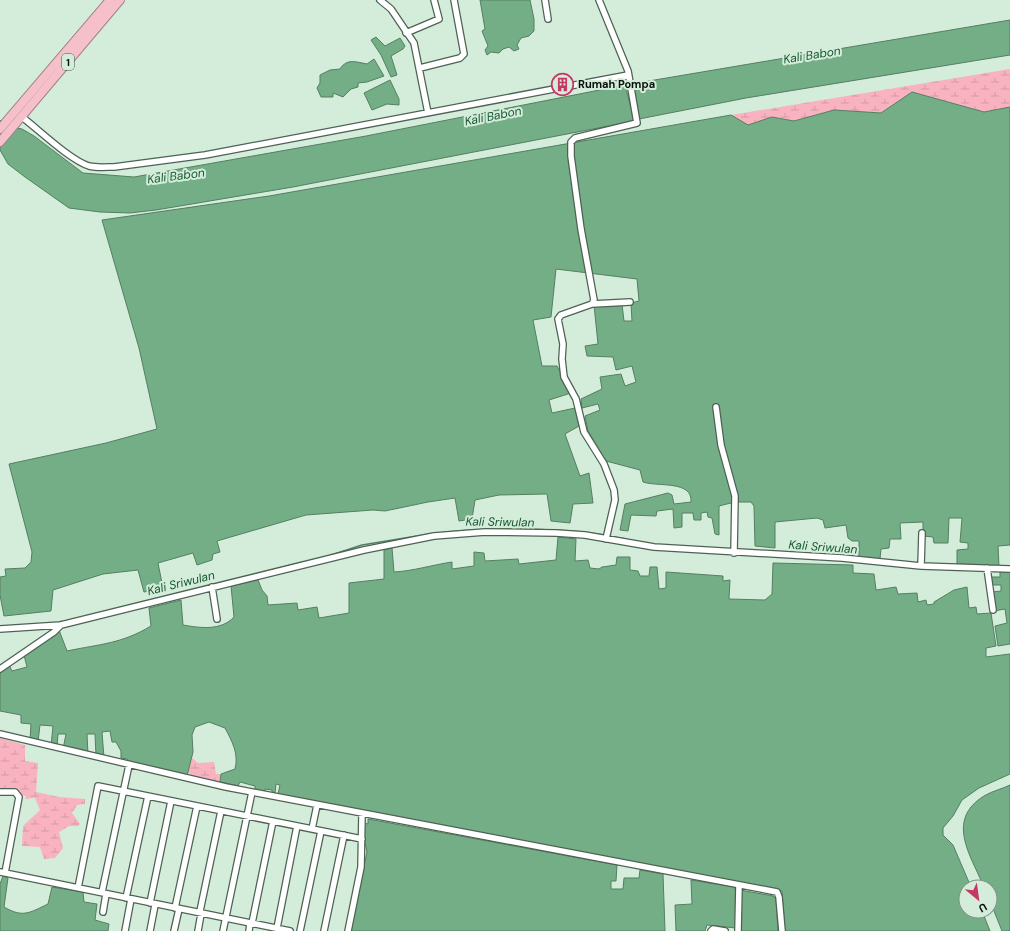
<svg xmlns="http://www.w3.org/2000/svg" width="1010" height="931" font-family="'DM Sans',sans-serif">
  <defs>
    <pattern id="wetland-marsh" width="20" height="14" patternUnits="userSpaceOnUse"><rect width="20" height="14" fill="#f9b3c0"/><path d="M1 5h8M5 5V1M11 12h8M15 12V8" fill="none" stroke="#d499a4"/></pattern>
  </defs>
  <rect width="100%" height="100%" fill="#d4ecda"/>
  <!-- wetland -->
  <path fill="url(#wetland-marsh)" d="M1010,69V107L984,112L912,92L881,113L834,110L794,121L772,117L748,126L731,115Z
    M0,738L25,745V761L38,763L36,792L59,797L85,799V804L77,805L72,813L80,824L78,826H69L59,832L63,848L55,858L44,859L40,847L22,846L23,826L40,810L35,798L25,799L26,796L21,795L20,791L0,790Z
    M192,758L198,763L214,762L216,774H221L220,782L191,777V774L188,773Z"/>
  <!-- water -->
  <path fill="#74ae86" stroke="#547f61" d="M480,0H530L534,19V31L529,36L521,38L517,45L519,49L514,51L509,47L503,49L499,53L491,52L487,55L485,50L488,46L482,31L485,29Z
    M1010,20V55L746,98L639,119L631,84Z
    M376,37L385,46L400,38L405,46L403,49L391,56L397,75L391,77L381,55L371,40Z
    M374,59L384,76L367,82L358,83V87L351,89L343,97L333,93V97H321L317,88L320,83V75L330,70L340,69C347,58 356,62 367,64Z
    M390,80L399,99V105L387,104L372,110L364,93Z
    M625,85L634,120L629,122L293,187L156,210L130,213L100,212L69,208L25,177L8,164L0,150V120L6,126L22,129L34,136L83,173L134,177L366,136Z
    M912,92L984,112L1010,107V545L998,546L999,566L957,564V550L968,549V543L960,542L962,518H949L948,543H934L933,537L923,536V522L900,523L901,539H890L889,548L881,549L880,559L859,557V541H852L848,538L846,525L825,528L823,520L817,518L775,522V548L755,546L754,506L751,502H735L719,506V535L715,534L712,518L708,517L707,512L701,513V520H694L693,513H682V527L674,528L673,509L657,511L656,516L631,515L628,531L620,530L625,504L668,493L672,495L674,504L691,502C693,480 657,487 643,482L640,470L606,461L588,431L585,416L600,410L598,404L582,408L581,399L602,389L600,377L621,374L625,386L636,382L632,366L616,370L613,357L587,356L585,346L598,344L594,305L622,304L624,321H632L631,303L639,301L637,279L556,269L551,317L533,320L542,366H557L571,393L549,400L552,413L575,408L579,426L565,434L580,476L589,473L593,503L573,504L570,523L551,521L547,494L499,495L475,500L472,519L459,521L455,498L428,502L385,511L373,510L306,515L217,541L220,552L213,554L212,560L197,565L193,553L158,563L163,588L144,592L138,570L103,574L53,590L51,611L4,616L0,595V577L6,576L5,569L25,568L31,562L32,552L9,464L106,443L157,429L139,348L102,220L269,196L731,115L748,125L772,117L794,121L834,110L881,113Z
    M558,537L576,539L575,561L588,560L590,568L599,569L602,567L616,565L617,557H630V570L638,571L640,576H649L650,567H657L659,589L666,588V572L723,576V581L730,580L729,599L765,600L772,594L773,563L853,565V573L874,574L876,590L896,587L898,594L917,593L918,602L926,600L927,605L934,604V602L954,590L967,587L969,608L976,607L977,614L991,613L996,646L986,648V657L1010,654V774L979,788L962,800L953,816L943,828V835L953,845L971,887H966V911H982L990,931H785L782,891L278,794L280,785L276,784L275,793H272V790L265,789V792L255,790V786L240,782L238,786L220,782L221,774L235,769C239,754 232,741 225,728L209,722L195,727L192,735L193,752L187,776L129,763L127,759L121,758V751L116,742H112L110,731L102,732L104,758L96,756L95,734H87L88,755L63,749L66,734H58L57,747L51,746L53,726L40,725L38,742L30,740L31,724L21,723V715L0,711V673L9,665L12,671L27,667L24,655L59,630L67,651C100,644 121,644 151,626L149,608L181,600L183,625C200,628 221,631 234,617L231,586L258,580L262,590L267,596L268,605L297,603L298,610L317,607L319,618L349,613V583L384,579V550L392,548L394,572C413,571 432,565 452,562V569L474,566V552L484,553L485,561L518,559L519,564L556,560Z
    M1000,572H1010V644L998,646L995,626L1007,623L1005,609L994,611L992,592L1001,591V585H992L991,577H1000Z
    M1010,785V931H1002L990,901V887H984C971,856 945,820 984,796C992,791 1002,789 1010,785Z
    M368,819L617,865L616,881H611V889H623L624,878H639L640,870L663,874L665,931H350L367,852L364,838V823L368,824Z
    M3,876L8,878L4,907C23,918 29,913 48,904L52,887L83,892L84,902L97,904L95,920L109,924L108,931H0V884Z
    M691,880L734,887L736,891V928L707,925L705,931H676L675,905L692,904Z
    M740,890L773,896L776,899L778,931H740Z"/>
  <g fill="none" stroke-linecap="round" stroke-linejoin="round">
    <!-- stream -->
    <path stroke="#547f61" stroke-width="1.5" d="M439,533C469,529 498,529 528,529C554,530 579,530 604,535
      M608,536L626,539
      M697,547L725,549
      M328,556L362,545L429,534
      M248,576L303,562"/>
    <defs>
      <path id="minor" d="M380,0L391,9L414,43L428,113
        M545,0L548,19
        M599,0L628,71L637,123L575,138L571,142V156L581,229L594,300L592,304L561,315L558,319L563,344L562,359L564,377L576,399L584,432L604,464L614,490L615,500L606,539
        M406,33L439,19L434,0
        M420,68L460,58L464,54L454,0
        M22,117C39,130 70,160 89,166C97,168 106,167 114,167L205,155L628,75
        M592,304L630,302
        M716,407L721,445L735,496L734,553
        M921,566L922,533
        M987,568L993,610
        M212,587L217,619
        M0,629L61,625L364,550L434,536L485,532L556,533L585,535L654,547L842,558L921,566L1010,569
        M0,669L54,632L61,625
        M0,734L226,787L777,892L779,897L782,931
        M0,792H15L19,797L5,873
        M312,829L317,805
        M0,872L290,931
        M78,888L98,786L362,839
        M102,892L129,765
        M126,898L148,796
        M150,903L171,801
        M175,908L197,806
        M200,911L221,811
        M103,912L106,894
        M252,923L273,821
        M277,928L297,826
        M125,931L131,899
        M150,931L155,905
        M174,931L179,909
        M198,931L201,914
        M223,931L252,792
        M249,931L250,923
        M300,931L321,831
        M324,931L344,835
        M348,931L361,867L362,814
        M711,931L713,929L725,931
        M738,931L739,885"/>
      <path id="highway" d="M0,129L110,0
        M0,142L120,0"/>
    </defs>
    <!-- minor casing -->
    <use href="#minor" stroke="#4e6253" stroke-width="8"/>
    <!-- highway casing -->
    <use href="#highway" stroke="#a28286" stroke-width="10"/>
    <!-- minor -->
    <use href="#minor" stroke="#fff" stroke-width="5.5"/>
    <!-- highway -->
    <use href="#highway" stroke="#f5c0c9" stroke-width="8"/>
  </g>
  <!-- icons -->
  <defs>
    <symbol id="building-ring" viewBox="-11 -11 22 22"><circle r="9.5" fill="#d4ecda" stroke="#c63864" stroke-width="1.5"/><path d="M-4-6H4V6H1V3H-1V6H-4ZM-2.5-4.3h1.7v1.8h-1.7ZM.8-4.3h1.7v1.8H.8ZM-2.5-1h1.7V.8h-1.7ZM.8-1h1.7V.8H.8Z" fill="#c63864"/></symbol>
  </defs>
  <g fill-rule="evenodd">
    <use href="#building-ring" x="550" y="72" width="25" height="25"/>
  </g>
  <g text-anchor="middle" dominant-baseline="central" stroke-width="4" stroke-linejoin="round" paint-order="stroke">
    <!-- shield labels -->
    <rect fill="#d4ecda" stroke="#455248" stroke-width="1" x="62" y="54" width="12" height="16" rx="3"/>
    <g font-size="10" font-weight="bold" fill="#08100a">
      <text x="68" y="62">1</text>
    </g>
    <!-- poi labels -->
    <g font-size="11" font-weight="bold" fill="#08100a" stroke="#d4ecda" text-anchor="start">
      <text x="578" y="84">Rumah Pompa</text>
    </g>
    <!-- water labels -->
    <g font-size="12" font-style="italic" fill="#155831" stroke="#d4ecda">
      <text transform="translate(812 55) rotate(-9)">Kali Babon</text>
      <text transform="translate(493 116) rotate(-11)">Kali Babon</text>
      <text transform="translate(176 176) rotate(-7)">Kali Babon</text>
      <text transform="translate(500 522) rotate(1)">Kali Sriwulan</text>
      <text transform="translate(823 547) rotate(4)">Kali Sriwulan</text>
      <text transform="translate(181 583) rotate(-14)">Kali Sriwulan</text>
    </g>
  </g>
  <!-- north arrow -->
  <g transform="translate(978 899) rotate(151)"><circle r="19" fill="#d4ecda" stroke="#829487"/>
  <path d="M0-3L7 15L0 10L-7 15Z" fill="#c63864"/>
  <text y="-6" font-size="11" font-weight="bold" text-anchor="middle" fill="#08100a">U</text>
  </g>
</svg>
